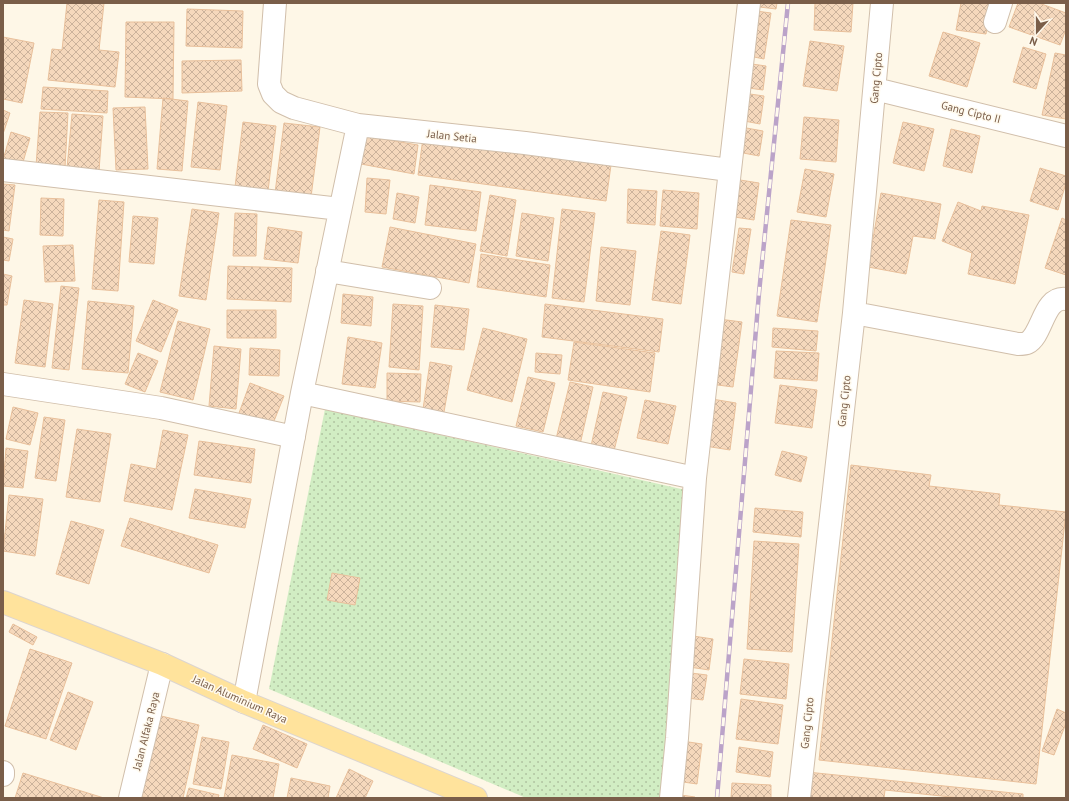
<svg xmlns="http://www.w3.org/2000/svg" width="1069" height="801" font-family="'PT Sans',sans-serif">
  <defs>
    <pattern id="grass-dots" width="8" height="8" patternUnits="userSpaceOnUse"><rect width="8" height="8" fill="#d1edc3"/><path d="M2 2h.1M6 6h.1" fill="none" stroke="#afc3a0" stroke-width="1.8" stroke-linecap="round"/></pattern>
    <pattern id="building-cross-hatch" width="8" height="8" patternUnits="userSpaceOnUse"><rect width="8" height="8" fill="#f5d8bc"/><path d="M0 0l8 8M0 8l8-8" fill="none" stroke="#cbb29b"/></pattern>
  </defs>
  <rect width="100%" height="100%" fill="#fef7e7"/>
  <!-- grass -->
  <path fill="url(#grass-dots)" d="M325,409L690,491L661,798H526L269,689Z"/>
  <!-- building -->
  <path fill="url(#building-cross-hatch)" stroke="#e9c09b" d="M67,3H104L99,50L119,52L115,87L48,80L52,49L62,50Z
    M751,3H777L776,9L751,6Z
    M815,3H853L851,32L814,30Z
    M961,3H991L986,34L956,30Z
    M1018,3H1039L1066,13V29L1060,45L1009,27Z
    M187,9L243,11L242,48L186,46Z
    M756,11L771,13L764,59L749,56Z
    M126,22H174L173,99L125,97Z
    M943,32L980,43L967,87L929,76Z
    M3,37L34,43L22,103L3,99Z
    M810,41L844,46L837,91L803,86Z
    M1023,47L1046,54L1036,89L1013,82Z
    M1055,53L1066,55V119L1042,115Z
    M241,60L242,91L182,93V61Z
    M745,63L766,66L763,90L741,87Z
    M43,87L108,91L107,113L41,109Z
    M743,93L764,96L760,124L739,120Z
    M163,98L188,101L182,171L157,169Z
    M198,102L227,106L220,170L191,167Z
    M145,107L148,169L116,170L113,108Z
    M3,110L10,113L3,134Z
    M40,112L68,113L65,168L36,166Z
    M72,114L103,116L99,171L67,168Z
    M804,117L839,120L836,162L800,159Z
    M243,122L276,126L268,191L235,187Z
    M903,122L934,129L924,171L893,163Z
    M284,123L320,127L311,197L275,193Z
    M741,127L763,131L759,156L738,152Z
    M951,129L980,136L972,173L943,166Z
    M11,132L30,138L21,169L3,160Z
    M365,136L418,145L414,174L361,164Z
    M423,138L611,165L606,201L418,175Z
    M1040,168L1066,176V183L1058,210L1030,201Z
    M805,169L834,174L826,217L797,212Z
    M367,178L390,180L386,214L365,212Z
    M734,179L759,183L754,220L728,216Z
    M3,184L15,185L9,231L3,230Z
    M430,185L481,192L476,231L425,225Z
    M628,189L657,191L655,225L627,223Z
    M663,190L699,193L697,229L660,226Z
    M397,193L419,197L415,223L393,219Z
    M881,193L941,204L935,239L913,236L906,274L868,267Z
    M490,195L516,200L507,256L480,251Z
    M41,198L64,199L63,236L40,235Z
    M99,200L124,202L118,291L92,289Z
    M958,202L981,211L982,206L1029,215L1015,284L968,274L972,253L942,241Z
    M192,209L219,213L206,300L179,296Z
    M562,209L595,213L584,302L552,298Z
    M235,213L257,214L256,256H233Z
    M522,213L554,218L548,261L516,256Z
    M133,216L158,218L154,264L129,262Z
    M1062,218L1066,220V275L1045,268Z
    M791,220L831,225L817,322L777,316Z
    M268,227L302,232L298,263L264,259Z
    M390,227L476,244L469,283L382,267Z
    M739,228L751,229L744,274L732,272Z
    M661,231L690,235L681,304L652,300Z
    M3,237L13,239L9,261L3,260Z
    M73,245L75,281L45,282L43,246Z
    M601,247L636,251L630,305L596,301Z
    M481,254L550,265L546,297L477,287Z
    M228,266L292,268L291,302L227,299Z
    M3,274L12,276L7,305H3Z
    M61,286L79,288L69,370L52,368Z
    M343,294L373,297L371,326L341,323Z
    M24,300L53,304L45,367L15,363Z
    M153,300L178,310L161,352L136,341Z
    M88,301L134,306L128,373L82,369Z
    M393,304L423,306L419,370L389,367Z
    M545,304L663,319L659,352L542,337Z
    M435,305L469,309L464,350L431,347Z
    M227,310H276V338H227Z
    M719,319L742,322L733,387L710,384Z
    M178,321L210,329L193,400L160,392Z
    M483,328L527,339L512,402L467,390Z
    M773,328L818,331L816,351L772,347Z
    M348,337L382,343L375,388L342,384Z
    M574,342L655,353L650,392L568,380Z
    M214,346L241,349L236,409L209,406Z
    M250,348L280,350L279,376L249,375Z
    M776,351L819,353L817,381L774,378Z
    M138,353L158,361L145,392L125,384Z
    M536,353L562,355L560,374L535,372Z
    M430,362L452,366L444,412L423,409Z
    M387,373L421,374L420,402L387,401Z
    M528,377L555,383L543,432L516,426Z
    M570,382L593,387L579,449L555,443Z
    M250,383L284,396L272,426L239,413Z
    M780,385L817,390L812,428L775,423Z
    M603,392L627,397L614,451L591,446Z
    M712,399L736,403L730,450L705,446Z
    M645,400L676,406L668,444L637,438Z
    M13,407L38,413L30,445L6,439Z
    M44,417L65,420L56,481L35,478Z
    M77,429L111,434L100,502L66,497Z
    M163,430L188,435L172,510L124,501L131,464L156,469Z
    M199,441L255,449L251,483L194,475Z
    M6,448L28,451L23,488L3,486Z
    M782,451L807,457L801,482L775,475Z
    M851,465L931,475L929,486L1000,494L999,505L1066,512L1036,784L819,760Z
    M195,489L251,499L245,528L189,518Z
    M9,495L43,499L35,556L3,551Z
    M755,508L803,512L801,537L753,532Z
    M130,518L218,545L209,573L121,546Z
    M71,521L104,530L89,584L56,574Z
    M754,541L799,544L792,652L747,649Z
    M332,573L360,578L355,605L327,600Z
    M13,624L37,637L33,645L9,632Z
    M693,636L713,639L709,670L689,667Z
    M30,649L72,663L46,739L5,726Z
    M744,659L789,664L786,699L740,694Z
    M691,673L707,675L703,700L687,698Z
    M68,692L93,702L76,750L50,740Z
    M741,699L783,705L778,744L736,739Z
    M1057,709L1066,713V723L1054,755L1042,751Z
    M157,715L199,725L183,798H147L139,796Z
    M263,725L307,744L297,768L253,749Z
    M202,737L229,742L221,789L193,784Z
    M682,741L702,744L697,784L676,781Z
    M739,747L773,752L770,777L736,772Z
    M232,755L279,764L273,798H224Z
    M349,769L373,781L365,798H336Z
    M807,772L1023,794V798H960L885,790L884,798H804Z
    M23,773L104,798H15Z
    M291,778L330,786L328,798H287Z
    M732,783L771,785V798H731Z
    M189,788L219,795L218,798H186Z
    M681,795L695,797V798H681Z"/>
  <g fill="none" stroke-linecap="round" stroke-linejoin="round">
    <defs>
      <path id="minor" d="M275,3L269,84L273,94L281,102L294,108L358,125L525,143L729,170
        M995,22L1001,3
        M875,89L1066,136
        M3,170L340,209
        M327,271L430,288
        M854,313L1018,344C1020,344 1025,344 1027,343C1043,335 1043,296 1066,299
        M3,384L161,408L294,437
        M302,393L695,478
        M244,702L302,393L358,125
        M3,772V775
        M130,798L162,664
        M671,798L677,738L695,478L749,3
        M799,798L854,313L882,3"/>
      <path id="major" d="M3,602L162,664L244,702L476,798"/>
    </defs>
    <!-- minor casing -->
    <use href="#minor" stroke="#d1bfab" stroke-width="24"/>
    <!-- major casing -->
    <use href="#major" stroke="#dcd5d0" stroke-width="24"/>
    <!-- minor -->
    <use href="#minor" stroke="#fff" stroke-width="22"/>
    <!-- major -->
    <use href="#major" stroke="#ffe39c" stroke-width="22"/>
    <defs>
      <path id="rail" d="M717,798L759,293L788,3"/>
    </defs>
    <!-- rail casing -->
    <use href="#rail" stroke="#bba3c9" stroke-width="4.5"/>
    <!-- rail -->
    <use href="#rail" stroke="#fffaee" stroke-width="3" stroke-dasharray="9" stroke-linecap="butt"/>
  </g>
  <g text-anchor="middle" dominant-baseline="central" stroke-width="3" stroke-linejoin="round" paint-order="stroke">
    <!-- street labels -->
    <g font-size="11" fill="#7a5e49" stroke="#fffaee">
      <text transform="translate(876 78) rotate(-85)">Gang Cipto</text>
      <text transform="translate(971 112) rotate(14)">Gang Cipto II</text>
      <text transform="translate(452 136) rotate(6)">Jalan Setia</text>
      <text transform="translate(844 401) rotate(-84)">Gang Cipto</text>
      <text transform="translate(240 699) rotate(24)">Jalan Aluminium Raya</text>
      <text transform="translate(807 723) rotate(-84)">Gang Cipto</text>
      <text transform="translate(146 731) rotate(-76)">Jalan Alfaka Raya</text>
    </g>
  </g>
  <!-- border -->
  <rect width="1069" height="801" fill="none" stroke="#7a5e49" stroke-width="8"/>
  <!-- north arrow -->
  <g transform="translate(1037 32) rotate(201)" stroke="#fffaee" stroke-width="3" paint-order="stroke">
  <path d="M0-3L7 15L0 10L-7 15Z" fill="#7a5e49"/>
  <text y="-6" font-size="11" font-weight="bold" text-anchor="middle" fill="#7a5e49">N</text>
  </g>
</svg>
